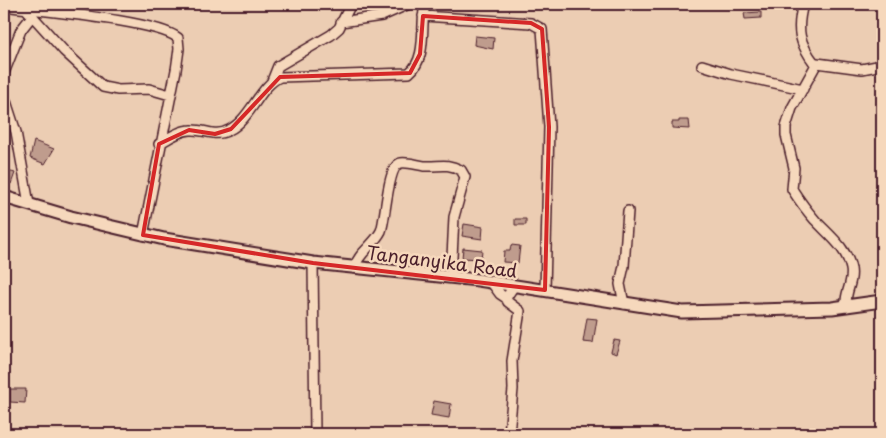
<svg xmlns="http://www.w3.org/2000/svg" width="886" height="438" font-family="'Playpen Sans',sans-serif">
  <rect width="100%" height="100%" fill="#eccdb3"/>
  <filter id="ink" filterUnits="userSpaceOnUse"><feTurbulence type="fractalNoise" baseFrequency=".02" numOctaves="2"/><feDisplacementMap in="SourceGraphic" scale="10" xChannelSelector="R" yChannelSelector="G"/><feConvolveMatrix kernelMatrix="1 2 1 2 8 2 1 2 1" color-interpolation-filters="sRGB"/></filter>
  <g filter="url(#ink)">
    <!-- building -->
    <path fill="#bf9c8d" stroke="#4a1f2b" d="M761,12V18L745,19L744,13Z
      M475,36L494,38L493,49L474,45Z
      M679,120H689L690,129L672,128V122H679Z
      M34,141L54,149L45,164L30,158Z
      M4,170L15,173L11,184L4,182Z
      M515,219H526V225H515Z
      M464,224L483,227L482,239L462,236Z
      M511,245L520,246L518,263L503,262L504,251H510Z
      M463,248L482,250L481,259L462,258Z
      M587,318L597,319L593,343L583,342Z
      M614,340L620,341L616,354L611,352Z
      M10,389H26L25,403L10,402Z
      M434,401L451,404L449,418L431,415Z"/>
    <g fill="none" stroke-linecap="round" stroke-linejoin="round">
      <defs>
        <path id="street" d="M803,4C796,30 799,43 815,64
          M4,6C38,11 156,20 178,38L179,49L176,70L143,235
          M27,10L64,51L103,87L118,90L149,89L170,95
          M423,16L531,23L542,29L549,127L545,290
          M341,22L382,16L409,4
          M702,65L731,74L803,89
          M4,73L21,30L32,16
          M272,81L278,66L331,35L339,28L351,4
          M4,95L16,132L29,204
          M159,144C169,138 180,130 191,130C205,129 215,138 229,130C251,119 260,85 280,77L409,73C428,58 420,25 425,4
          M313,263L315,434
          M354,268C359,252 374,245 381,231C386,219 387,165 401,163C408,162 417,165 424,166C440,167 445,162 461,170L465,177L454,217L451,278
          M492,283L500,294L506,298
          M624,304L620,284L624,266L628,211
          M847,307C843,294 854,283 851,269C847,248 829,235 815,220C807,211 799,200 792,189L794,168L786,135V127L792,108L817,63L862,69L882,65
          M509,434L513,389L512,361L520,311L508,302L506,298L514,286"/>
        <path id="secondary" d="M4,197L71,217L164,239L313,263L478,280L682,312L832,308L882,301"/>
      </defs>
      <!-- street casing -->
      <use href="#street" stroke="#4a1f2b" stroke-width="12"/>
      <!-- secondary casing -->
      <use href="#secondary" stroke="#4a1f2b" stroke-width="15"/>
      <!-- street -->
      <use href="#street" stroke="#f6d8bc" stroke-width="9"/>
      <!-- secondary -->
      <use href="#secondary" stroke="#f6d8bc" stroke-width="11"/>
    </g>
  </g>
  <!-- marked area -->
  <path fill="none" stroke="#d62828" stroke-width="4" stroke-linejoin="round" d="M423,16L531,23L542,29L549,127L545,290L313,263L143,235L159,144L189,130L215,134L231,129L280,77L410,73L420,54Z"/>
  <g text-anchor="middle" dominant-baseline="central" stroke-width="5" stroke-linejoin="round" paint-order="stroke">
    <!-- street labels -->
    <g font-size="18" fill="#4a1f2b" stroke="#f6d8bc">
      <text transform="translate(442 261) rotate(7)">Tanganyika Road</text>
    </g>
  </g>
  <!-- margin -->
  <rect width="886" height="438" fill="none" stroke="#f6d8bc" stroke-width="20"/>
  <rect x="10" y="10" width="866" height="418" fill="none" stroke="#4a1f2b" stroke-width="2" filter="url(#ink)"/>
</svg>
